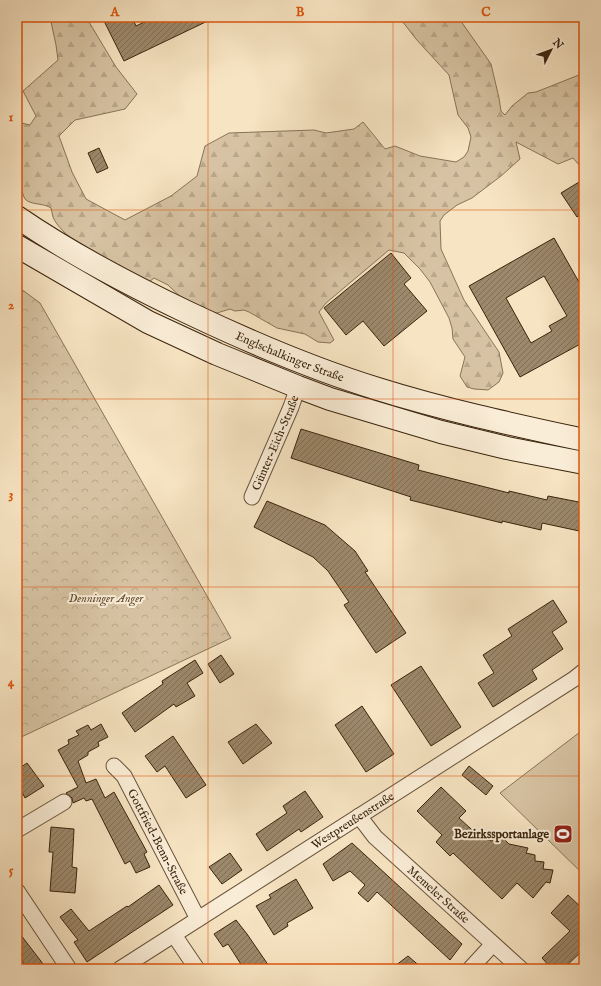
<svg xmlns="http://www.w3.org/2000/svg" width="601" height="986" font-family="'IM FELL English',serif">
  <defs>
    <pattern id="forest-firs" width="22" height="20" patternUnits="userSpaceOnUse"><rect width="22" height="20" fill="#d7c3a3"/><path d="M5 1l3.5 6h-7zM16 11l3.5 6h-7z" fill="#b9a78b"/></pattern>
    <pattern id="park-crowns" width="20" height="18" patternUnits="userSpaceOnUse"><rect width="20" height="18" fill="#d7c3a3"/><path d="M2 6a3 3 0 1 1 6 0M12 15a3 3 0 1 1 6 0" fill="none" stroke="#b9a78b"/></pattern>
    <pattern id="building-hatch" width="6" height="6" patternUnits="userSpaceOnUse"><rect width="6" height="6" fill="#9c886b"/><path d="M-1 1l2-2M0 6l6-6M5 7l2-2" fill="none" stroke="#806f56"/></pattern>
  </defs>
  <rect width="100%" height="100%" fill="#f7e4c2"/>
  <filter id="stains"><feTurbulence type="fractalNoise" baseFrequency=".005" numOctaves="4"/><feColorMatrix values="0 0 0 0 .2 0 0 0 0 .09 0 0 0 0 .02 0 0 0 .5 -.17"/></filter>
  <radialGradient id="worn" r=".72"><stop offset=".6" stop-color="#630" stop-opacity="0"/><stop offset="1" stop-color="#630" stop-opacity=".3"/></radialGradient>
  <!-- forest -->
  <path fill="url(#forest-firs)" stroke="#887458" d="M50,17H86L116,67L137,94L125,109L75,120L59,136L72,172L86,199L125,220L171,196L197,176L205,146L229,133L314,130L326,133L354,129L363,122L385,149L395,146L420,156L456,162L464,157L468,151L471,137L468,128L458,115L449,75L416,39L399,17H458L491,64L499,98L501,111L505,115L512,106L528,93L536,92L584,73V167H581L573,158L558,164L516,142L520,159L501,176L472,198L457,205L444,215L440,221L441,249L464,300L499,352L503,373L499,382L488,390L474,389L467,387L460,376L465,357L453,339L452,328L449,318L430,282L420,269L404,253L389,250L326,303L319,312L334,340L330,343L318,342L305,334L277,328L249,312L244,310L235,311L230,309L217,313L202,312L187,303L168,285L154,278L149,282L125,271L120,265L112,267C96,256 60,235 53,217C52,214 52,211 51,208C44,203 30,205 25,199C23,196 22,190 20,186L17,187V122L30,125L36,116L23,91L58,60L56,45Z"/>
  <!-- park -->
  <path fill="url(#park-crowns)" stroke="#887458" d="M17,286L40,303L231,638L17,739Z"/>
  <!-- pitch -->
  <path fill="#d7c3a3" stroke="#887458" d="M584,729V875L500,793Z"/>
  <!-- building -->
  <path fill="url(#building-hatch)" stroke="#3a240d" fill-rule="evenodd" d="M102,17H132L136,26L155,17H216L124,61Z
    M99,148L108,168L97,173L88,153Z
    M584,179V212L577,217L561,193Z
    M554,238L584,291V342L520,377L469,286ZM544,276L567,316L549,326L552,331L531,343L506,298Z
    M391,253L411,278L404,284L427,311L384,346L363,321L346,335L324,308Z
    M301,429L419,465L418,470L509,493V491L547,500L548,496L584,503V532L542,523L541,530L502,521V523L410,500L411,497L291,458Z
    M267,501L325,525L355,551L368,571L365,572L406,633L376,653L344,605L349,602L328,571L313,557L254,527Z
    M553,600L567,622L552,632L563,649L532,670L537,679L493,707L478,683L494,673L483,655L512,636L508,629Z
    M221,655L234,674L220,683L208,664Z
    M195,660L203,673L187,683L195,696L176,707L174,704L135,732L122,713L163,684L162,681Z
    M421,666L461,727L431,746L391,685Z
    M362,706L394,754L366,772L335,725Z
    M101,724L108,737L98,742L99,746L88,752V755L78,761L86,783L96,779L105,798L114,792L147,852L144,854L150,867L136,873L130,861L125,864L92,799L86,801L84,798L73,803L72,798L66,793L78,787L58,750L69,744L68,740L79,735L76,731L88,725L91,730Z
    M256,724L272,743L243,764L228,742Z
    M173,736L206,785L186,798L165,766L157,772L145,756Z
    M27,763L44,786L25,798L23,794L17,798V770Z
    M469,766L493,786L486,795L462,775Z
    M441,787L466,811L459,818L481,838L492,841L499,834L509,844L528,848L526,853L535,855V861L544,862L543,869L553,870L550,883L546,882L533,898L517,883L502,899L453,853L450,856L436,842L442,835L417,811Z
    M305,791L323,817L301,832L299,829L267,851L256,834L287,813L283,806Z
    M51,827L74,829L72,867L77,868L75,893L50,891L53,852H49Z
    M352,843L462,944L450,960L377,892L368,902L358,893L365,885L350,871L333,881L323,864Z
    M230,853L242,870L222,884L209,867Z
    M296,879L313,908L287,923L288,926L274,935L256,906L271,898L269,895Z
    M159,885L173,905L87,962L74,942L78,940L60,917L71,909L89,931L127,906L128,907Z
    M568,895L584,910V949L563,969H552L542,958L570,931L551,913Z
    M236,920L247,934L271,969H244L228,944L223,947L214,934Z
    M17,930L47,969H28L17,954Z
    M408,956L423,969H391Z"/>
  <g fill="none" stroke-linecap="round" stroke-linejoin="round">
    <defs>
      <g id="minor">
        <path id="s1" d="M252,497L291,407L298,387"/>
        <path id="s2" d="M114,766L124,776L198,919"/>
        <path id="s3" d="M359,816L375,837L521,969"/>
        <path d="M17,830L64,802"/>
        <path d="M17,891L69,969"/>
        <path d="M174,935L197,969"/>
        <path id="s4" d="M120,969L574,679L584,671"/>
        <path d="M470,969L493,944"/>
      </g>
      <g id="secondary">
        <path id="s5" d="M17,217C71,254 130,285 189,313C250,342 313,369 378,389C445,410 515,425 584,440"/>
        <path d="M17,246L148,322L217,354L298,387L330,399L441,432L507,448L584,463"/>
      </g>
    </defs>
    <!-- minor casing -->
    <use href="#minor" stroke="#69543a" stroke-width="17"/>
    <!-- secondary casing -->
    <use href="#secondary" stroke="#3a240d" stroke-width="24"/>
    <!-- minor -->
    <use href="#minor" stroke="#faedd7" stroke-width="15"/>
    <!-- secondary -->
    <use href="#secondary" stroke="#faedd7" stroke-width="22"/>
  </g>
  <!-- grid -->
  <path fill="none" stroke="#df560c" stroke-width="1" stroke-opacity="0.55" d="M208,17V969M393,17V969M17,210H584M17,399H584M17,587H584M17,776H584"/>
  <!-- icons -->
  <defs>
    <symbol id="stadium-square" viewBox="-11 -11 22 22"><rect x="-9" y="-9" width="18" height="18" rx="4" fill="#8f2418" stroke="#faedd7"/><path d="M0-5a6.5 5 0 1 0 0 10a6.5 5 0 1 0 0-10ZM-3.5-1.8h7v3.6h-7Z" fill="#fff"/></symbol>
  </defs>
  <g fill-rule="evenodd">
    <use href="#stadium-square" x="552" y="823" width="22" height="22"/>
  </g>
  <g text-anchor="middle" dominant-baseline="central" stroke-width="4" stroke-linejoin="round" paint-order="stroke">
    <!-- street labels -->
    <g font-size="12" fill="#3a240d" stroke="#faedd7">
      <text stroke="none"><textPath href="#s5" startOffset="307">Englschalkinger Straße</textPath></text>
      <text stroke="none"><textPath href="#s1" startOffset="59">Günter-Eich-Straße</textPath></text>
      <text stroke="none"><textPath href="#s4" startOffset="276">Westpreußenstraße</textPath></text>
      <text stroke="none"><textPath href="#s2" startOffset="88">Gottfried-Benn-Straße</textPath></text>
      <text stroke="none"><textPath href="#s3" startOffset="112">Memeler Straße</textPath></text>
    </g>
    <!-- park labels -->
    <g font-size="12" font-style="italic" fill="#614c32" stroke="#faedd7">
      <text x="106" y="598">Denninger Anger</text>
    </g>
    <!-- poi labels -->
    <g font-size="12" font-weight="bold" fill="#3a240d" stroke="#faedd7" text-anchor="end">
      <text x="549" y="834">Bezirkssportanlage</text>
    </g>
  </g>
  <!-- margin -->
  <rect width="601" height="986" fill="none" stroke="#f7e4c2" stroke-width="44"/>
  <!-- north arrow -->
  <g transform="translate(551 50) rotate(48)" stroke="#faedd7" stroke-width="3" paint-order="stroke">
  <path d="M0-3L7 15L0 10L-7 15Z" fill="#3a240d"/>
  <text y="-6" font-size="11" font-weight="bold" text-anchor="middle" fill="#3a240d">N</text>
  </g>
  <rect x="22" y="22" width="557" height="942" fill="none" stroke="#df560c" stroke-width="1.5"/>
  <g font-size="13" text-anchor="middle" font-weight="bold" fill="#df560c">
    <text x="115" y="16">A</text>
    <text x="300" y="16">B</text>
    <text x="486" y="16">C</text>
    <text x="11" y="121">1</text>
    <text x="11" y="309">2</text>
    <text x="11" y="498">3</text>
    <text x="11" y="686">4</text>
    <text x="11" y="874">5</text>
  </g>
  <rect width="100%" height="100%" filter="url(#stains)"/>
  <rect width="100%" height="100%" fill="url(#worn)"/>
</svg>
